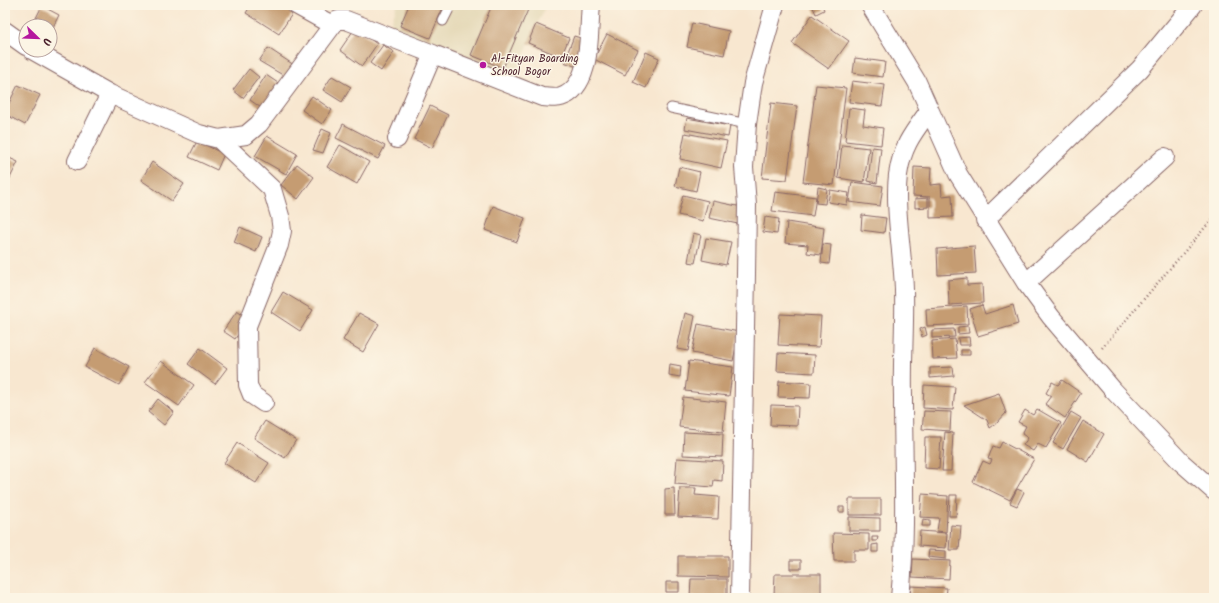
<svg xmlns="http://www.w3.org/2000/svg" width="1219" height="603" font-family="Kalam,sans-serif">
  <rect width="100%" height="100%" fill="#fcf5e5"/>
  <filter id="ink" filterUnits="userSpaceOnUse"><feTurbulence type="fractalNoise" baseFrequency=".025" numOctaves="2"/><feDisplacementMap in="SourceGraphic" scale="8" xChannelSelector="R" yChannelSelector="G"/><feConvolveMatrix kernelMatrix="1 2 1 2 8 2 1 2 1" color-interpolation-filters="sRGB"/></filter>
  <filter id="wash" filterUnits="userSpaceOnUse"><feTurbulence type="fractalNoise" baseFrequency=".012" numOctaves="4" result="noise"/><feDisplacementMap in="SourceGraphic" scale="16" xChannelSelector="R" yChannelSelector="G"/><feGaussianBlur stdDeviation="0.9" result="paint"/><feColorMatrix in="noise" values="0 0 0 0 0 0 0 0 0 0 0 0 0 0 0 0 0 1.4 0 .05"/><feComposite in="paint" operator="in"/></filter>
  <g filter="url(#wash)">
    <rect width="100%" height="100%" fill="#f8e7d0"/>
    <!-- built -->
    <path fill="#e6daba" d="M397,5H546L507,93L386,37Z"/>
    <g id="blocks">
      <!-- building -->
      <path fill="#c59c72" d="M251,5H285L294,11L279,34L246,13Z
        M409,5H444L430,38L400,26Z
        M492,5H530L503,68L471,55Z
        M812,5H822L824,10L816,14Z
        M42,6L59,15L50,33V26H32Z
        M812,15L849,41L829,69L792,43Z
        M692,23L729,31L724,55L687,47Z
        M536,24L569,38L561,57L528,43Z
        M355,28L377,44L362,66L340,50Z
        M607,34L638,50L625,75L594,59Z
        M574,36L587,40L577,67L564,62Z
        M383,45L394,52L381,71L370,63Z
        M268,48L294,65L286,77L259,61Z
        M646,52L659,58L646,88L633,82Z
        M855,58L885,62L883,77L853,73Z
        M249,69L259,77L243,98L233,90Z
        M266,75L284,87L267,112L250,100Z
        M332,76L351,87L342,102L323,90Z
        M852,81L885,85L882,106L849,102Z
        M18,85L40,95L25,125L5,114V111Z
        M816,85L846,88L834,185L803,182Z
        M312,96L332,110L322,124L302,110Z
        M771,103L797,106L787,180L762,178Z
        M430,106L448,115L432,148L414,139Z
        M849,108L865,110L863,125L883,128L881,145L845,141Z
        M687,118L730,126L728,137L685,129Z
        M343,124L385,146L378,159L336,138Z
        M322,129L331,133L323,153L313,150Z
        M685,133L727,141L721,168L680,159Z
        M267,136L297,154L286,174L255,156Z
        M197,141L224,154L217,170L189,157Z
        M340,145L369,162L357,184L327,167Z
        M842,145L869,148L864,182L838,178Z
        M872,147L881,148L877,183L868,181Z
        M5,156L18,162L5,188Z
        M152,162L184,184L172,201L141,180Z
        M297,164L314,177L298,199L281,185Z
        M679,167L700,172L696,191L675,186Z
        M914,167L931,168L930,185L941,184L942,196L952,195L953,217L930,218V197L913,196Z
        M852,182L883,186L880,206L849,202Z
        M818,187L827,189L825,204L816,203Z
        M830,190L849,193L847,205L828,202Z
        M775,192L816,197L813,216L772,211Z
        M683,195L708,201L703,221L678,215Z
        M928,198V207L915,208V199Z
        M713,201L742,207L738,224L709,218Z
        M493,206L525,218L517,242L485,230Z
        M862,215L886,218L884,233L861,230Z
        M765,217L779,219L777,234L763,232Z
        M787,222L824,228L821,255L807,253L808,245L785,243Z
        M240,227L262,237L256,252L234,242Z
        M693,233L701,235L695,263L688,262Z
        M706,238L731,242L726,265L702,260Z
        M823,244L831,245L829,264L821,263Z
        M974,246L976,273L938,275L937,249Z
        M967,278V285L982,284L983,303L949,305L948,280Z
        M283,292L313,310L300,331L271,312Z
        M982,305L985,314L1013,305L1018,324L978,336L970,309Z
        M967,306L968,324L927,326L926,309Z
        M237,311L248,319L235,339L223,331Z
        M359,313L379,324L363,352L343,340Z
        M685,313L695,316L688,351L677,349Z
        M780,314L821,316L819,347L778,345Z
        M698,324L739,332L733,361L692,353Z
        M968,326L969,333L958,334V327Z
        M925,327L927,335L922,337L920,329Z
        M954,329L955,337L932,338V330Z
        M969,337L970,345H959L958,338Z
        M955,339L957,358L933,359L932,341Z
        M95,348L129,367L119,385L85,367Z
        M200,348L227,368L215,384L188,364Z
        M961,350H970V355H961Z
        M778,353L815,355L814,373L777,371Z
        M161,361L194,385L179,406L145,382Z
        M689,361L733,367L729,396L685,391Z
        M670,364L681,366L680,377L669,375Z
        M953,367L954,376L930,378V368Z
        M1062,380L1081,393L1065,418L1045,404L1051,396L1046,393L1052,382L1058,385Z
        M779,381L811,383L810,398L778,397Z
        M924,385L955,387L953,410L923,408Z
        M999,393L1006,413L997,423L990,428L987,420L964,405Z
        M683,397L726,402L723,432L679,427Z
        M158,399L174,412L164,425L148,412Z
        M771,405L798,406L797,426L770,425Z
        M1037,409L1061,423L1046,448L1038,444L1033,451L1023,445L1028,438L1022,434L1026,426L1018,422L1025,410L1033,415Z
        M924,411L951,412L950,431L922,429Z
        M1071,412L1081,418L1063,449L1053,443Z
        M265,421L296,440L285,458L254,438Z
        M1083,421L1104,434L1088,462L1067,449Z
        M684,432L723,434L722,457L683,455Z
        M945,432L953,433L951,471H942Z
        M925,437H941L939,469L924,468Z
        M1002,442L1034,459L1010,500L973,482L983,461L990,464L992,460L988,459L993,446L999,448Z
        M237,443L269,463L256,483L224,463Z
        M677,458L723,461L722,481L714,480L713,487L675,484Z
        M674,488L675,515H665V489Z
        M680,488H696L695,495L719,497L718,519L678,517Z
        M1017,489L1024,492L1017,506L1010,503Z
        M922,494L948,496L946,532L937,531L939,518L920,517Z
        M950,495H957L956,516H949Z
        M849,499H881V515H849Z
        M839,507H844V512H839Z
        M849,517L880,518V531H849Z
        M923,519L930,520V526H922Z
        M951,525L961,526L959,550H949Z
        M920,531L947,533L946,548L919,546Z
        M833,533L869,534V550H854V561H834Z
        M872,537H878L877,541H872Z
        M878,544V552H872V545Z
        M929,550L946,551V559L928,557Z
        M678,556H728V577L678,576Z
        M913,559L950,561L949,579L912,577Z
        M790,560H801V569H790Z
        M775,574H821V596L774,595Z
        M691,579H727V598L690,597Z
        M666,582H679V592H666Z
        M911,586L947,588L946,598H910Z"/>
    </g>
  </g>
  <g filter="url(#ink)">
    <use href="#blocks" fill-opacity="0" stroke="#876565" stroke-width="1"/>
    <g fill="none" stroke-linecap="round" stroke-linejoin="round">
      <defs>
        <path id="service" d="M443,21L451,5
          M671,108L747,124"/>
        <path id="minor" d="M296,5L332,25
          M870,5L917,82L958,174L1026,283L1051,317L1113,390L1181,462L1214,491
          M5,31L26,46
          M32,50L110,94L199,134L219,139L246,135L259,124L335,22L338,20H346L433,54L397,139
          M433,54L542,97C548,97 556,99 561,97C593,87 588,31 591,5
          M219,139L272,189L280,216L282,231L279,245L247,326L248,385L252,395L264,403
          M77,161L110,94
          M985,220L1140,69L1193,5
          M1026,283L1165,157
          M740,598L746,274L747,205L744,167L747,124L753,83L775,5
          M900,598C907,530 903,463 903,396C902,360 905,325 904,290C903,254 894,209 898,175C902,146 913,133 929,111"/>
      </defs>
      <!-- service casing -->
      <use href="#service" stroke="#876565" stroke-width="11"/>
      <!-- minor casing -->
      <use href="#minor" stroke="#876565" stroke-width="20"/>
      <!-- path -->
      <path stroke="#876565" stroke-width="2.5" stroke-dasharray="1 3" stroke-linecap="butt" d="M1102,348L1214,217"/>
      <!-- service -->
      <use href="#service" stroke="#fff" stroke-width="9"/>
      <!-- minor -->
      <use href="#minor" stroke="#fff" stroke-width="18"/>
    </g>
  </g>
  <!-- markers -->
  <circle fill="#b5179e" stroke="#fcf5e5" stroke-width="1.5" cx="483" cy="65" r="4"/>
  <g text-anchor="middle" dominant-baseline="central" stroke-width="3" stroke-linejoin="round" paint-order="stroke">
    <!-- poi labels -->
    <g font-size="11" fill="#4a1f2b" stroke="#fcf5e5" text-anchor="start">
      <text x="491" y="59">Al-Fityan Boarding<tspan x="491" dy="13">School Bogor</tspan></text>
    </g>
  </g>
  <!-- margin -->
  <rect width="1219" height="603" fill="none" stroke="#fcf5e5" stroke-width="20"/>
  <!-- north arrow -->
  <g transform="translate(38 38) rotate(113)"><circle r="19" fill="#fcf5e5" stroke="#b59f9b"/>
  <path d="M0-3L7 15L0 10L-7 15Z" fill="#b5179e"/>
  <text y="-6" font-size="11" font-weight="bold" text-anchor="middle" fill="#4a1f2b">U</text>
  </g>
</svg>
